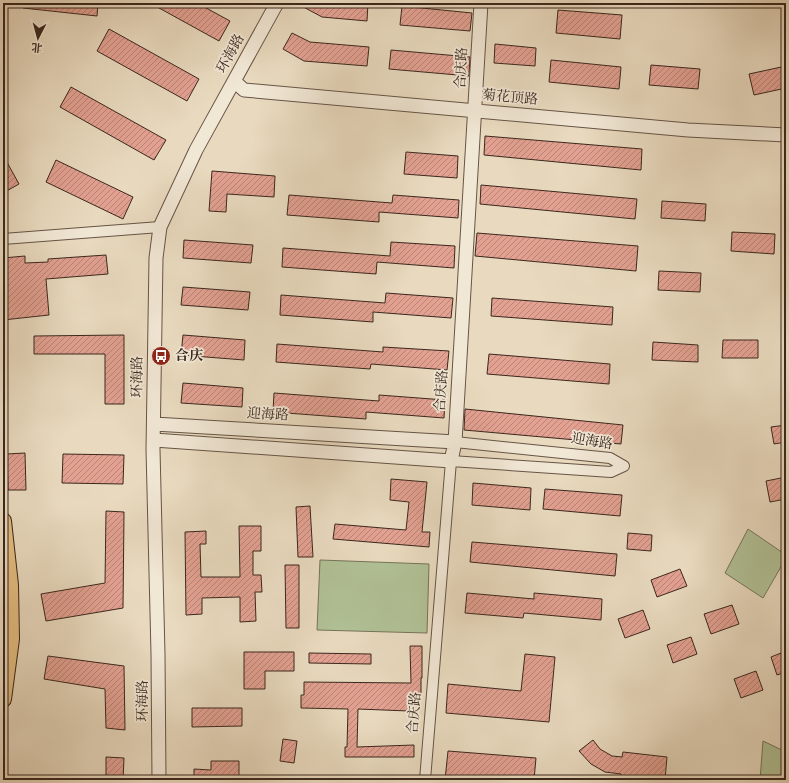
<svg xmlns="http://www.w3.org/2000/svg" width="789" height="783" font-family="Vollkorn,'Noto Serif SC',serif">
  <defs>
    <pattern id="building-hatch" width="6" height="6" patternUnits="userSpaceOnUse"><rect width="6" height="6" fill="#e3a192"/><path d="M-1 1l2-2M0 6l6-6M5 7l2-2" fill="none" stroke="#b98377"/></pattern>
  </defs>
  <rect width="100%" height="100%" fill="#e9dabf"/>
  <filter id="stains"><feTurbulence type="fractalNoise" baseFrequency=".005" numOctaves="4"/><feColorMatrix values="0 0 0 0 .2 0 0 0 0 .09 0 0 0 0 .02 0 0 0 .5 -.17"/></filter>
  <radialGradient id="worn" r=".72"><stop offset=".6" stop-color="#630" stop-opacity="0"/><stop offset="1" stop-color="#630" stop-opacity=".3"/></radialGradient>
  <!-- pitch -->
  <path fill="#b1c196" stroke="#76745a" d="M748,529L786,555V558L763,598L725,573Z
    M320,560L429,564L427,633L317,630Z
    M763,741L786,752V780H760Z"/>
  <!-- building -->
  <path fill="url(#building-hatch)" stroke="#3b271d" d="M23,3H98L97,16L23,8Z
    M150,3H197L230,21L219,41Z
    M296,3H368L367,21L322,17Z
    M402,6L472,13L470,31L400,25Z
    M558,10L622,15L620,39L556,33Z
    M109,29L199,79L187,101L97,51Z
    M292,33L310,42L369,47L367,66L304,61L283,49Z
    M495,44L536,48L535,66L494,63Z
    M391,50L470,57L469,76L389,69Z
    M551,60L621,67L619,89L549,82Z
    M651,65L700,69L698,89L649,85Z
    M786,66V88L754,95L749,74Z
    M71,87L166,140L154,160L60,107Z
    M485,136L642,149L641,170L484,155Z
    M406,152L458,156L457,178L404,174Z
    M3,155L19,184L3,193Z
    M56,160L133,197L123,219L46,182Z
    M212,171L275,176L274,197L227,194L226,212L209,211Z
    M481,185L637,199L635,219L480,204Z
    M289,195L392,203L393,195L459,200L458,218L379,212V222L287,215Z
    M662,201L706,204L705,221L661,218Z
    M732,232L775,234L774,254L731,251Z
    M477,233L638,246L636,271L475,256Z
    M184,240L253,245L251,263L183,258Z
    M391,242L455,246L454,268L377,262L376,274L282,267L283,248L390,256Z
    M106,255L108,274L46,279L49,315L3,320V258L25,256V263L48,262V259Z
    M659,271L701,273L700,292L658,290Z
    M183,287L250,292L248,310L181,305Z
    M386,293L453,298L451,318L373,312V322L280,315L281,295L385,303Z
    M492,298L613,307L612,325L491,316Z
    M124,335V404H105V354H34V336Z
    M183,335L245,340L244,360L181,355Z
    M723,340H758V358H722Z
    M653,342L698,345V362L652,360Z
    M277,344L383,352V347L449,351L447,370L371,364L370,369L276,362Z
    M489,354L610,364L609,384L487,374Z
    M183,383L243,388L242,407L181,403Z
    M274,393L379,401V395L445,400L444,418L366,412V419L273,412Z
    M465,409L623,425L621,444L464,430Z
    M786,425V442L774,444L771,427Z
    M25,453L26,490H8L7,454Z
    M63,454L124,455L123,484L62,483Z
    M786,477V499L770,502L766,481Z
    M391,479L427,482L422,532H430L429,547L333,539L335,524L406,530L409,502L390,500Z
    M473,483L531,488L530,510L472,505Z
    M545,489L622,495L620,516L543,509Z
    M310,506L313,557H298L296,507Z
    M106,511L124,512L123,608L46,621L41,594L105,583Z
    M239,526H261V551H253V575H261L262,592H255L256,621L240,622V597L202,598V614L186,615L185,532L206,531V544H200L201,577H240Z
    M628,533L652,535L651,551L627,549Z
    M472,542L617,554L615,576L470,562Z
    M285,565H299V628H286Z
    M680,569L687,586L657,597L651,580Z
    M467,593L534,599V593L602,599L601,620L524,613L523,618L465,613Z
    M732,605L739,624L711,634L704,614Z
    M643,610L650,629L625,638L618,619Z
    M691,637L697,654L673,663L667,645Z
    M410,646H422V678H421V694H410L409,711L358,709L357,747L414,745V757H345V747H347L348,709L301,708V695H304V682L411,683Z
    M786,651V672L777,675L771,657Z
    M244,652H294V671H265V689H244Z
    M309,653L371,654V664L309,663Z
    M525,654L555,657L549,722L446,713L448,684L521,691Z
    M48,656L124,666L125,730L106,728L105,689L44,679Z
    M756,671L763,690L741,698L734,679Z
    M192,708H242V726L192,727Z
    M283,739L297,741L294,763L280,761Z
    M593,740L600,749L612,756L622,757L623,752L667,757L665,780H620L621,774L605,772L591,764L579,751Z
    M448,751L536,758L534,780H445Z
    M106,757L124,758L123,780H106Z
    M211,761H239V780H194V769L211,770Z"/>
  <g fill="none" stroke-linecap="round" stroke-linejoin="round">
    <defs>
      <path id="minor" d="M3,239L160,227
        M455,442L610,458L624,466
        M425,780L451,461L611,472L624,466"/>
      <path id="tertiary" d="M234,81L244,90L688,130L786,135
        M154,424L455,442
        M154,440L451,461L455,442L481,3
        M159,780L158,654L153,449L156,258L160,227L196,150L277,3"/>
      <path id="primary" d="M3,521L10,585L11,639L3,699"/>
    </defs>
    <!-- minor casing -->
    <use href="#minor" stroke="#665446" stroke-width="12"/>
    <!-- tertiary casing -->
    <use href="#tertiary" stroke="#665446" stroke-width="15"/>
    <!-- primary casing -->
    <use href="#primary" stroke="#3b271d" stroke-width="18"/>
    <!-- minor -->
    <use href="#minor" stroke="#f1e7d5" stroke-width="10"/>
    <!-- tertiary -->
    <use href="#tertiary" stroke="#f1e7d5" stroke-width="13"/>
    <!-- primary -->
    <use href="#primary" stroke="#e4bd80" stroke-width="16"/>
  </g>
  <!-- icons -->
  <defs>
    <symbol id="bus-disc" viewBox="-11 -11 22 22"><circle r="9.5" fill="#8f2418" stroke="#f1e7d5"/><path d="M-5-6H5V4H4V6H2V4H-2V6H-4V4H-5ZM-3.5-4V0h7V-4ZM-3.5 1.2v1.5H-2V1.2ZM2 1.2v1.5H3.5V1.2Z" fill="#fff"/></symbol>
  </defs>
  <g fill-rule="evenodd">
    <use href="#bus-disc" x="150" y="345" width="22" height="22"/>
  </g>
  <g text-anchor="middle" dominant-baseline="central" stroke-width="3.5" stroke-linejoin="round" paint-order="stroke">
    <!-- street labels -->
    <g font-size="14" fill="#3b271d" stroke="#f1e7d5">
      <text transform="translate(231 54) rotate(-61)">环海路</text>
      <text transform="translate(462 68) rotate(-87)">合庆路</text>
      <text transform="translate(510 98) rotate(5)">菊花顶路</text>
      <text transform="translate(138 377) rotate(-89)">环海路</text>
      <text transform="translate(442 391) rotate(-86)">合庆路</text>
      <text transform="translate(268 415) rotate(3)">迎海路</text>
      <text transform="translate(592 442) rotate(9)">迎海路</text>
      <text transform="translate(143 701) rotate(-90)">环海路</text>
      <text transform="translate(415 713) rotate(-85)">合庆路</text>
    </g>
    <!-- poi labels -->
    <g font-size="14" font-weight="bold" fill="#3b271d" stroke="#f1e7d5" text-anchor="start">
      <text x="175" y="356">合庆</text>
    </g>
  </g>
  <!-- margin -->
  <rect width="789" height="783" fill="none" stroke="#e9dabf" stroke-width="16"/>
  <rect x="4" y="4" width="781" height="775" fill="none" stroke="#3b271d" stroke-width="2"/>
  <rect x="8" y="8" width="773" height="767" fill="none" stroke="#3b271d"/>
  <!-- north arrow -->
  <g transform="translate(38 38) rotate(186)" stroke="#f1e7d5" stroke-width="3" paint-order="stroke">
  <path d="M0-3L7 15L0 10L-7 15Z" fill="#3b271d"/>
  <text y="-6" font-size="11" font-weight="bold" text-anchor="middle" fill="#3b271d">北</text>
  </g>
  <rect width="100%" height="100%" filter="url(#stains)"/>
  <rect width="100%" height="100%" fill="url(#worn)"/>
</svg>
